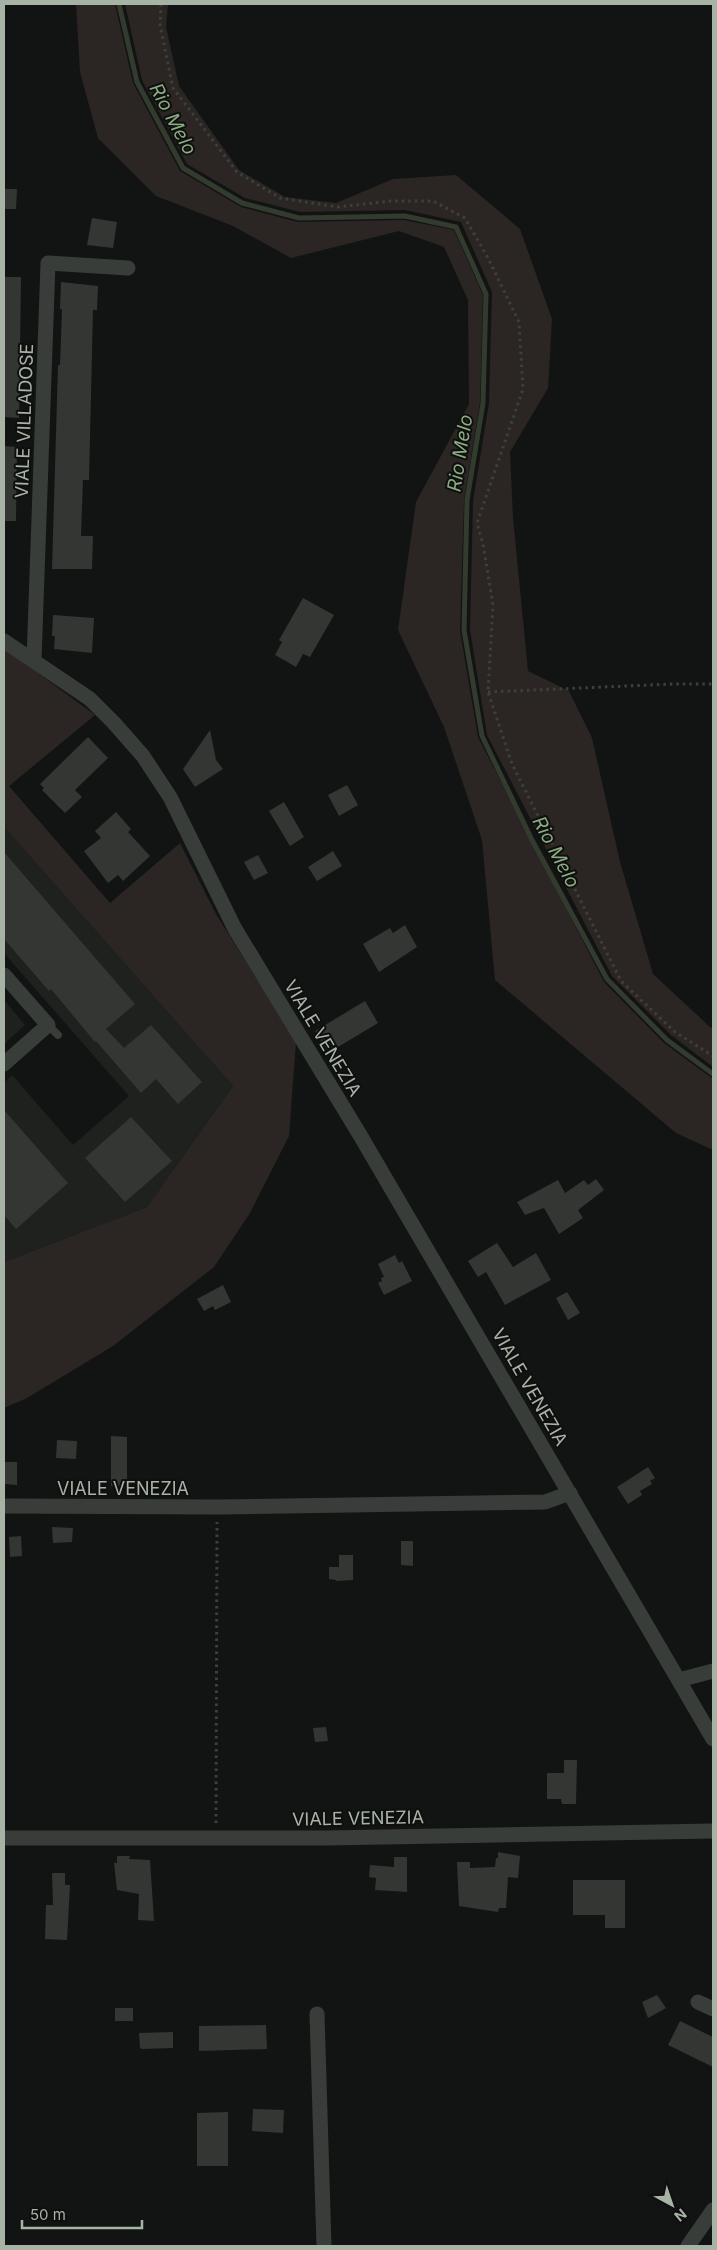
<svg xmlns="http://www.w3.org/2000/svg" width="717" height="2250" font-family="Inter,sans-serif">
  <rect width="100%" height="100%" fill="#121413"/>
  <!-- built -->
  <path fill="#1f211f" d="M4,827L233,1086L147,1207L4,1262V1083L12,1075L73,1145L129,1096L4,953Z
    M4,1000L25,1025L4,1044Z"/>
  <!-- green -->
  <path fill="#2b2623" d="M76,4H115L133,83L180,171L241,207L298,222L404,220L454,230L483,295L480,402L464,500L460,631L478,737L604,982L664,1043L713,1079V1150L676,1133L495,980L482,840L444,727L398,630L416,502L469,404L468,300L444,247L399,231L291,258L233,226L156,196L98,138L80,72Z
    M125,4H168L166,27L179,86L239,170L285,197L336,203L393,179L456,175L520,229L552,319L548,388L510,452L513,518L528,671L569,691L592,738L620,862L653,974L710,1027L713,1028V1067L671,1035L612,976L487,735L470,630L473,501L489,403L492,292L461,222L405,210L300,212L245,198L187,164L142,80Z
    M4,648L95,715L9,786L110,903L180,843L216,914L296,1042L289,1136L250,1213L214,1267L113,1346L27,1398L4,1408V1262L147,1207L233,1086L4,827Z"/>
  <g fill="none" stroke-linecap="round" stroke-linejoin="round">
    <!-- stream -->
    <path stroke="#323b2d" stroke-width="5" d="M119,4L137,82L183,168L242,203L299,218L405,216L456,227L486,294L483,403L467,500L464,630L482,736L532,840L607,979L667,1040L713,1074"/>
  </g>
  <!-- building -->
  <path fill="#333633" d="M4,189H17L16,209H4Z
    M92,218L117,222L113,248L87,245Z
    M4,277H21L19,418L4,417Z
    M61,282L98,286L97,310H93L89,480H83L81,536H93L92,569H52L58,365H60L62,309H60Z
    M4,446L17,447L16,521H4Z
    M303,598L334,615L310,657L303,654L296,667L275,655L282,642L279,640Z
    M53,615L94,618L92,653L54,649L55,636H52Z
    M210,730L216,760L223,769L195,787L183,769Z
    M88,737L108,758L75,790L82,797L65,813L42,790L44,788L40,784Z
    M347,785L358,805L339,816L328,795Z
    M284,802L304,837L290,846L269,811Z
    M116,812L131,829L128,832L150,856L123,881L118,875L108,883L84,851L101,838L95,831Z
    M333,851L342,866L317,881L308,867Z
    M4,852L135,1004L106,1029L124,1048L151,1025L202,1082L178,1104L156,1079L141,1093L96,1041L95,1042L51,989L49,991L4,939Z
    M258,855L268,873L254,880L244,862Z
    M405,925L417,947L379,972L363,944L390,928L393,933Z
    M365,1001L378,1023L328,1053L315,1031Z
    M4,1110L68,1183L16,1229L4,1215Z
    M131,1117L172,1161L125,1202L85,1158Z
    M596,1179L604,1190L578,1210L583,1218L559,1234L544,1208L525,1215L517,1202L558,1180L565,1193L584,1180L588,1185Z
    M497,1243L513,1267L536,1253L551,1280L505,1305L486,1272L478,1277L468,1261Z
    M395,1255L399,1263L402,1261L412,1281L384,1295L378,1283L382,1281L381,1278L384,1277L378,1264Z
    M223,1285L231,1302L215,1310L213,1306L204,1311L197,1299Z
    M567,1292L580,1313L568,1320L556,1298Z
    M111,1436L127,1437V1487L111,1486Z
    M57,1440L77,1441L76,1459L56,1458Z
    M4,1462H17V1485L4,1484Z
    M648,1467L655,1478L650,1481L652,1484L640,1491L642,1495L628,1504L617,1487Z
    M52,1527L73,1528L72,1542L53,1543Z
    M21,1536L22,1556L10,1557L9,1537Z
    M401,1541H413V1566L401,1565Z
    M339,1555H353V1580L336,1581V1580L329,1579V1567H339Z
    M326,1727L328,1741L315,1742L313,1728Z
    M564,1760H577L576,1804H562L561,1799H547V1773H564Z
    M498,1852L520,1856L518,1878L508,1877L506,1908H499L498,1912L459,1906L457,1862H470V1868L495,1867L496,1858H498Z
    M117,1856H130L129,1859L150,1860L154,1921L138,1920L139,1894L117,1890L114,1863H117Z
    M394,1857H407V1892L375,1890L376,1878L369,1877L370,1865L394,1867Z
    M52,1873H65V1885H70L67,1940L45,1939L46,1905H53Z
    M573,1880H625V1928H605V1915H573Z
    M657,1995L666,2008L648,2018L642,2002Z
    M115,2008H133V2021H115Z
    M680,2021L713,2037V2067L668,2045Z
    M266,2025L267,2049L199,2051V2026Z
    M173,2032V2048L142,2049L140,2048L139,2033Z
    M253,2109L284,2110L283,2133L252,2131Z
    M228,2112V2166H197V2113Z"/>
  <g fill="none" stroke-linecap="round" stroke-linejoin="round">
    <!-- path -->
    <path stroke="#3c413c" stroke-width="3" stroke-dasharray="2.5 4" stroke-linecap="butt" d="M161,4L160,25L173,88L237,172L280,198L338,207L391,201H433L465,218L488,258L519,322L523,389L477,523L483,544L493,605L488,692L512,764L621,981L675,1032L713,1056
      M488,692L673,684H713
      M216,1823L217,1522"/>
    <!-- lane -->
    <path stroke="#393d39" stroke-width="8" d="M48,1025L58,1035"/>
    <!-- street -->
    <path stroke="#393d39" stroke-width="15" d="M4,641L90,699L114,723L143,756L170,797L235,929L360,1135L713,1739
      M34,660L48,263L128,268
      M4,975L48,1025L4,1064
      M4,1506L218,1507L545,1502L570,1493
      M679,1680L713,1671
      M4,1838H327L713,1831
      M698,2002L713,2009
      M317,2014L324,2246
      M688,2246L713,2210"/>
  </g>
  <g text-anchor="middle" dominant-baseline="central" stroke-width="4" stroke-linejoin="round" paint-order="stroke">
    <!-- street labels -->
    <g font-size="18" fill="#a6b3a5" stroke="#0e0f0e">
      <text transform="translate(24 421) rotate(-88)">VIALE VILLADOSE</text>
      <text transform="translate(323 1038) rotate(59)">VIALE VENEZIA</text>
      <text transform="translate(530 1387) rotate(60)">VIALE VENEZIA</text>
      <text x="123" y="1488">VIALE VENEZIA</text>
      <text transform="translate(358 1818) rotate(-1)">VIALE VENEZIA</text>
    </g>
    <!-- water labels -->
    <g font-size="19" font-style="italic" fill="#8bab80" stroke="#0e0f0e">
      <text transform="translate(173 119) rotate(62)">Rio Melo</text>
      <text transform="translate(460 453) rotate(-81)">Rio Melo</text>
      <text transform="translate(556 852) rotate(62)">Rio Melo</text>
    </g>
  </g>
  <!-- border -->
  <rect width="717" height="2250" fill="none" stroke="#a6b3a5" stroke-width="10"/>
  <!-- north arrow -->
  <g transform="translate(672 2205) rotate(140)" stroke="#0e0f0e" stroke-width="4" paint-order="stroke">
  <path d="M0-4L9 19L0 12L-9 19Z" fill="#a6b3a5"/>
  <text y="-8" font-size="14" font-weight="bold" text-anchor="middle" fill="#a6b3a5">N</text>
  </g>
  <!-- scale -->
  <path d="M22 2220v8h120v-8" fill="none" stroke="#a6b3a5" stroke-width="2.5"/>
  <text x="30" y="2220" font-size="15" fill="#a6b3a5" stroke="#0e0f0e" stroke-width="4" paint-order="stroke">50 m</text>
</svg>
